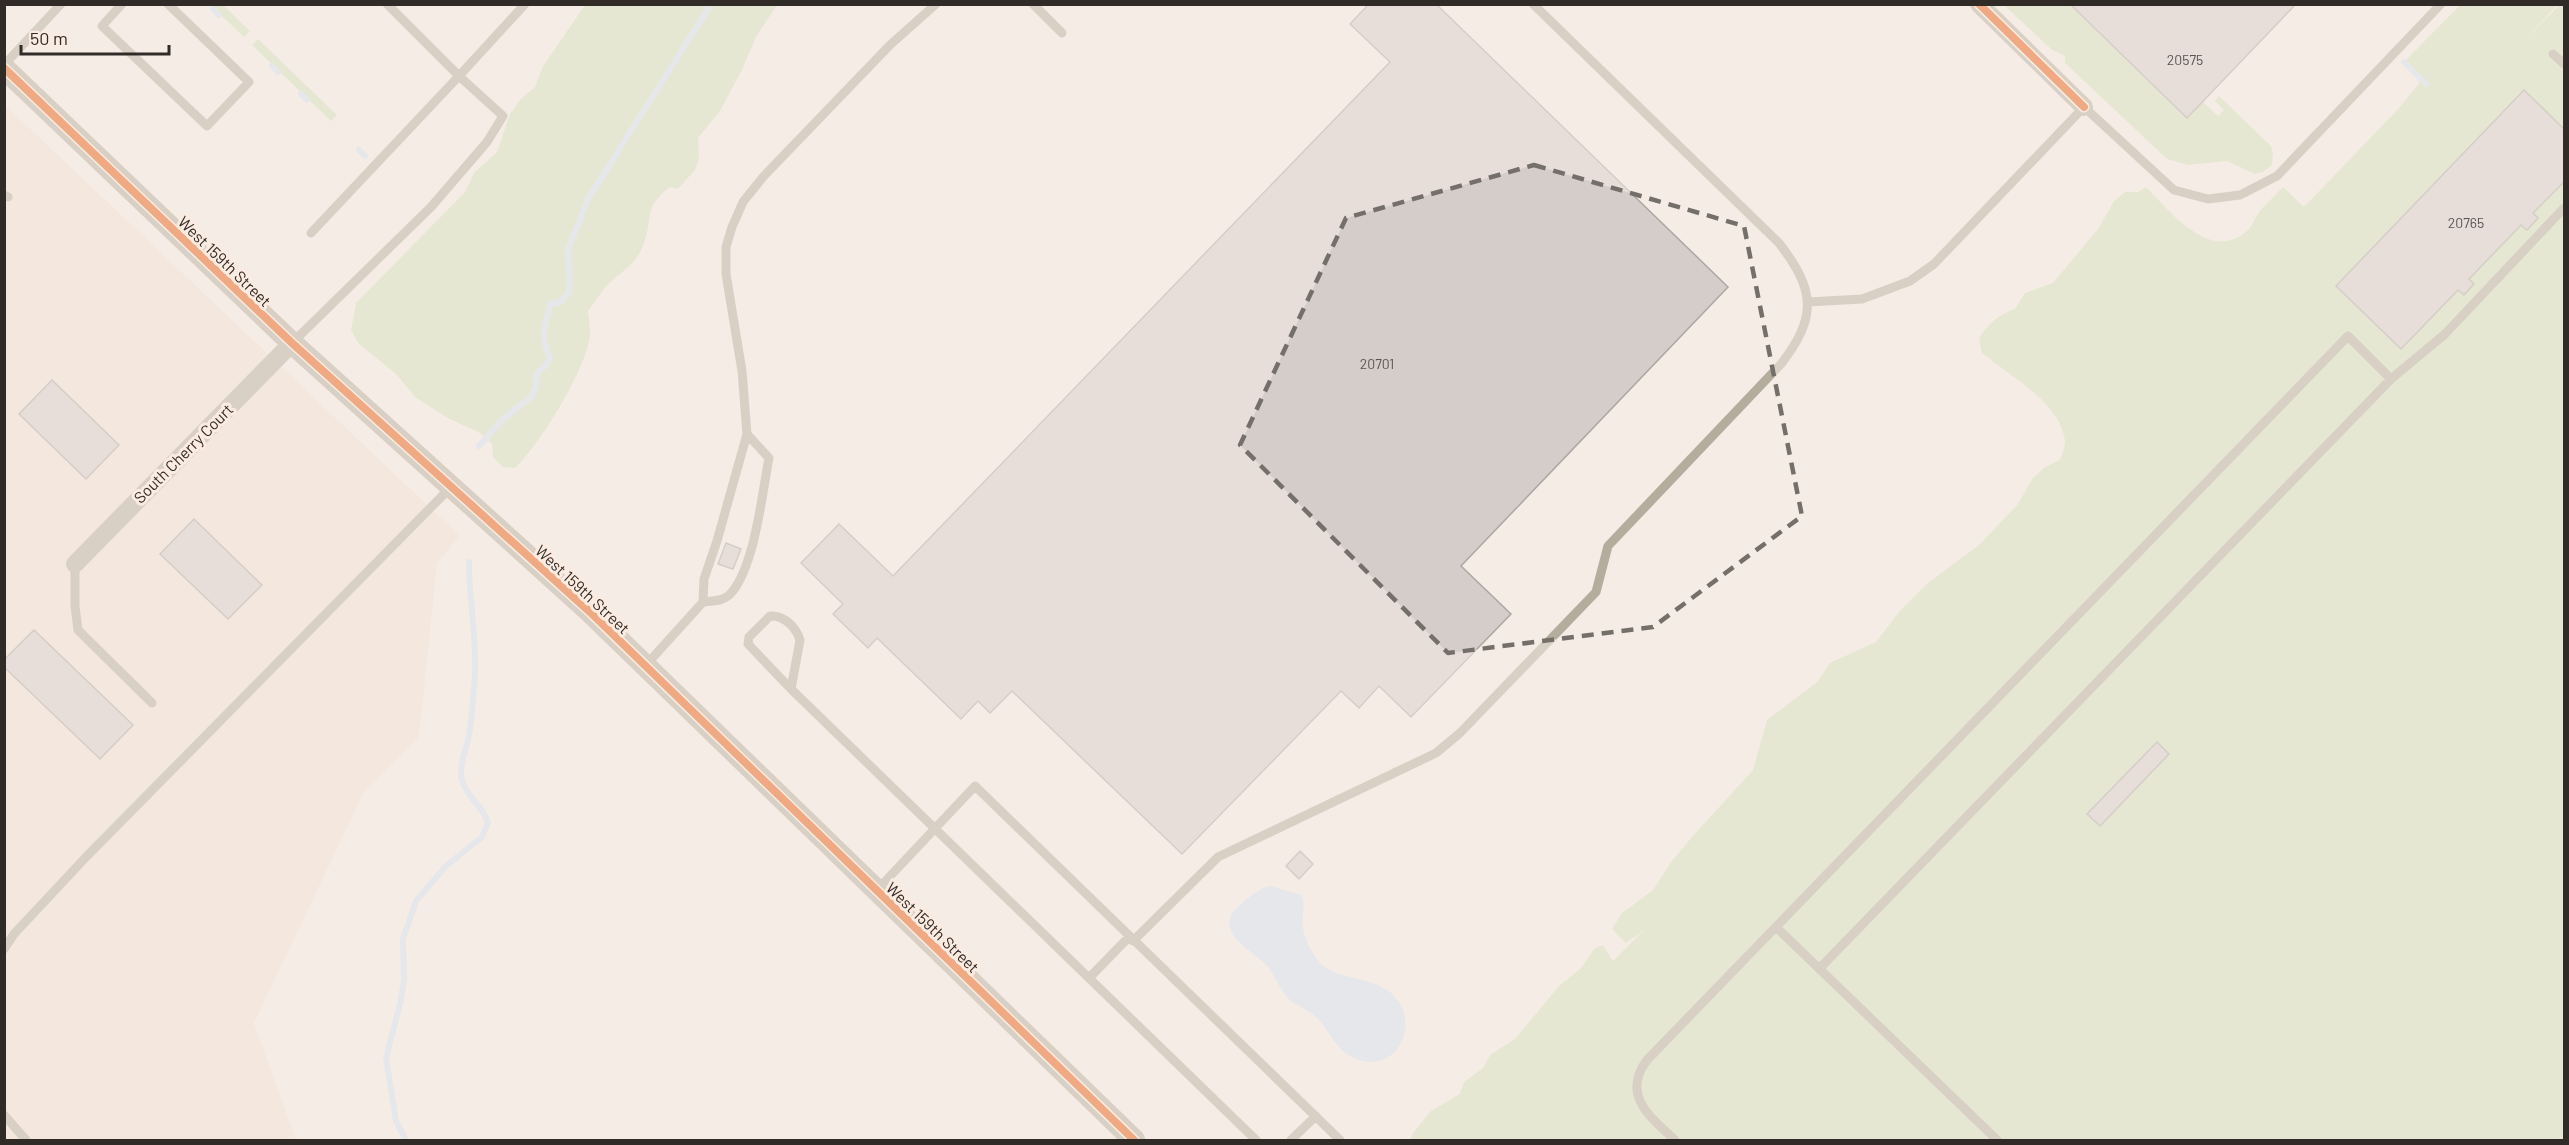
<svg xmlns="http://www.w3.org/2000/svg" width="2569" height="1145" font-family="Barlow,sans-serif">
  <rect width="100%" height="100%" fill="#f5ece6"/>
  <!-- built -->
  <path fill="#f1e1d5" d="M4,104L460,536L437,563L419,737L365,790L254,1023L296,1140H5Z"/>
  <!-- green -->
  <path fill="#d2dfba" d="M210,5H223L250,31L244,37Z
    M585,5H777L756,37L742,70L720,111L698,138L699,159L695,170L678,189L670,187C641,209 655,219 642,248C634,267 618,273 605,288C599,295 594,303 588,311C589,318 590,327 590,334C588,367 539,446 515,468L503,467L493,457L492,444L480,433L448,418L415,397L396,374L358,343L351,330L356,303L465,192L474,173L497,152L510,114L520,100L535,87L543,66Z
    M2004,5H2070L2186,117L2202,101L2218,116L2224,110L2215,101L2219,96L2271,146L2273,153L2272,165L2263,172L2255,174L2227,161L2188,165L2167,159L2065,63V56L2052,50Z
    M2460,5H2557L2524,41L2559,5H2564V1140H1410L1413,1133L1431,1111L1460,1094L1464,1082L1483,1068L1490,1055L1515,1039L1559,986L1581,968L1595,948L1603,945L1613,961L1644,930L1626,943L1612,929L1622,913L1653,890L1671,862L1692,837L1753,770L1767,720L1817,682L1830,663L1876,642L1899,612L1929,582L1979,545L2018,504L2033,478L2045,467L2060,460C2062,455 2065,447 2065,442C2062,403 2008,375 1982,353L1979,338C1989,323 1998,315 2015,309L2025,293L2053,283L2098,229L2114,201L2125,192H2138L2146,187C2170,211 2211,265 2248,230C2253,225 2254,219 2258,214C2265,204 2275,196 2283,187L2304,207L2400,107L2421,81L2426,85L2428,84L2405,61Z
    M258,39L337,115L331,121L252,45Z"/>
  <!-- water -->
  <path fill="#d3dff0" d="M1270,886L1302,895C1306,906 1301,916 1303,927C1304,938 1311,951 1318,960C1333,981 1370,975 1391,993C1424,1022 1396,1079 1352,1057C1336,1049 1331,1034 1320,1021C1313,1013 1304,1009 1294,1003C1281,995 1277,978 1268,967C1253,950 1209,931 1240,905C1250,897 1257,889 1270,886Z"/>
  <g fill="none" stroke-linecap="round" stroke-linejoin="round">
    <!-- stream -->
    <path stroke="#d3dff0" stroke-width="6" d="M213,9L219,15
      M2404,62L2426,84
      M272,66L278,72
      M301,94L307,100
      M359,150L365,156
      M479,446L503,419L531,397L536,386V375L547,364L549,358L543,335L550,304L561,302L569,292L568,249L588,199L711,4
      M406,1140L396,1121L386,1058L401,1000L404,980L403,939L416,901L446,866L482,837L488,823C483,805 464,795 461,776C460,762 465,753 468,740C472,720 473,697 475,676C477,638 469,600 469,562"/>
  </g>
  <!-- building -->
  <path fill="#d5cdca" stroke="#ada6a3" stroke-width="1.5" d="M1369,4H1436L1728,287L1461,566L1511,614L1411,717L1379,686L1359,708L1341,691L1182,854L1012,691L990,713L978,701L961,719L877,638L868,648L833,614L843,604L801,563L839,524L893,576L1390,62L1350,24Z
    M2070,4H2296L2187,118Z
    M2524,90L2565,130V181L2533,213L2538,218L2527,230L2521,225L2469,279L2474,284L2464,295L2458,290L2401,349L2336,286Z
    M52,380L119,445L86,479L19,414Z
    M194,519L262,585L228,619L160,554Z
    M726,543L741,549L733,569L718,564Z
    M34,630L133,725L100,759L4,667V660Z
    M2157,742L2169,754L2100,826L2087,814Z
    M1300,851L1313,864L1299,879L1286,866Z"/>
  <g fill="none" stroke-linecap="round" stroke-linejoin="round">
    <!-- service -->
    <path stroke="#b4ad9d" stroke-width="9" d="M122,4L102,26L207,126L249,82L168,4
      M1033,4L1062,33
      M2553,54L2564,64
      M4,65L61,4
      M4,195L8,197
      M311,233L459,76L387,4
      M1808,302L1862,299L1910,281L1934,264L2084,107L2174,190L2208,199L2240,195L2277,176L2441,4
      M292,343L431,207L487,142L503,116L459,76L525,4
      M2391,379L2445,334L2564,208
      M75,564V606L78,630L152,703
      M703,602C714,601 725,601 732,592C755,564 762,494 769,458L747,434
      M646,665L703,602L704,579L717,541L747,434L742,371L726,274V247L732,227L743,202L763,177L890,45L936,4
      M791,689L748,644L749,637L770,616C784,615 796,627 800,640L791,689L1256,1140
      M877,890L975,786L1340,1140
      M1776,927L1997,1140
      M1133,941L1218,857L1436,753L1460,733L1596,592L1608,546L1781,364C1818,316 1815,290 1779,243L1533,4
      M4,949L14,934L86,857L451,487
      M1089,978L1129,937
      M4,1115L26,1140
      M1291,1140L1316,1116
      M1675,1140C1650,1117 1621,1095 1647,1060L2348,336L2391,379L1819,969"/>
    <!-- minor -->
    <path stroke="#b4ad9d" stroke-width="18" d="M1979,4L2084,107
      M75,564L292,343"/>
    <!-- tertiary -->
    <path stroke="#b4ad9d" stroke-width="22" d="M4,68L292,343L590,612L1134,1140"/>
    <defs>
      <path id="cycleway" d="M1979,4L2084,107
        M4,68L292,343L590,612L1134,1140"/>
    </defs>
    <!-- cycleway casing -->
    <use href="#cycleway" stroke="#fbebe0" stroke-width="11"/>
    <!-- cycleway -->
    <use href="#cycleway" stroke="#e8590c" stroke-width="8"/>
  </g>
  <!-- marked area -->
  <path d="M0 0H2569V1145H0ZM1534,165L1744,226L1802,516L1653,627L1448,653L1240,445L1346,218Z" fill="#f5ece6" fill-opacity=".55" fill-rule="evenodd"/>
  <path fill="none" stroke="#756f6a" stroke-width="4.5" stroke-dasharray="12 8" stroke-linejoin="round" d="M1534,165L1744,226L1802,516L1653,627L1448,653L1240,445L1346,218Z"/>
  <g text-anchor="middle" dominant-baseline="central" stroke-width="6" stroke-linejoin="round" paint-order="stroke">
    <!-- number labels -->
    <g font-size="14" fill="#595450">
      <text x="2185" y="59">20575</text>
      <text x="2466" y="222">20765</text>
      <text x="1377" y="363">20701</text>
    </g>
    <!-- street labels -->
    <g font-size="16" fill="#302b27" stroke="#fbebe0">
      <text transform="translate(225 261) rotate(44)">West 159th Street</text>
      <text transform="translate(183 453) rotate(-45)">South Cherry Court</text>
      <text transform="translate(583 589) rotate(43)">West 159th Street</text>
      <text transform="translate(933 927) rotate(44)">West 159th Street</text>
    </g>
  </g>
  <!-- border -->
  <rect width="2569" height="1145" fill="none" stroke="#302b27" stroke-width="12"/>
  <!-- scale -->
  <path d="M21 45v9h148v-9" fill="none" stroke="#302b27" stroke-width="3"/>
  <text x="30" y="45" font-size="18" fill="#302b27" stroke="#fbebe0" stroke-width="4.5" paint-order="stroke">50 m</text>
</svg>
